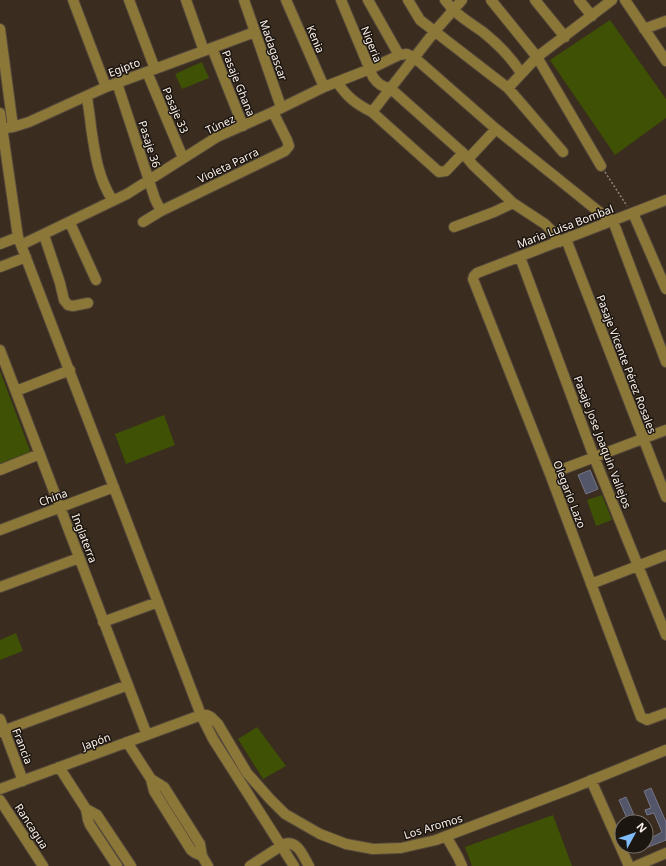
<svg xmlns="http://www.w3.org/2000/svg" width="666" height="866" font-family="'Noto Sans',sans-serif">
  <rect width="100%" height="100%" fill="#3a2c1f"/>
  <!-- green -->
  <path fill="#3e5105" d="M610,20L666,99V118L615,155L550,60Z
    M202,62L209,78L182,89L175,74Z
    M0,371L31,453L0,464Z
    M164,415L175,445L126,464L115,434Z
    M602,495L612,520L596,526L587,500Z
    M16,633L23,651L0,660V640Z
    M257,727L286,766L263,779L238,739Z
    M553,815L572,866H472L465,847Z"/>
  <!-- building -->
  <path fill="#535568" stroke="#75768a" d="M590,470L598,489L586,494L578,475Z
    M651,788L666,822V841V840L646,848V827L651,838L662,832L654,813L647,815L645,810L651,808L644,791Z
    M626,797L634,815L637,822H629L626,816L619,800Z"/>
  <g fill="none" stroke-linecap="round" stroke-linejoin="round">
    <defs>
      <path id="minor" d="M73,0L106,87
        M129,0L155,69
        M186,0L204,51
        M244,0L281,107
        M286,0L324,87
        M341,0L373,77C378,84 382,87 390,88
        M368,0L399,55
        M408,0L420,20L508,88L563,152
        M445,0C456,15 469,22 483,32C498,44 511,57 521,73
        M462,0L435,31L372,112L439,172L446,171L463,153
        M491,0L537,57L601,166
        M535,0L565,37
        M579,0L592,16
        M625,0L666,61
        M0,29L13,127
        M644,29L666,21
        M212,48L243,126
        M147,72L183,158
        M337,82C347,97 356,104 372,112
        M117,83L155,199L161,211
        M390,88L463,153L473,165L513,203L545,224L551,230L559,242
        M508,88L537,57L612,0
        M87,96C88,106 90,116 91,127C95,154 98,178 113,201
        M0,113L18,237L201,715L213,739L294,866
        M0,129L13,127L29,122L106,87L255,32
        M468,159L496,129
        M666,200L477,273L474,276L473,279L550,474L641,717L647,720L666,713
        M633,213L666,289
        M143,222L161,211L285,151L289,146L287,140L273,112
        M70,223L96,280
        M454,227L494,212L513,203
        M44,235L60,283L64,300L68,305L73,306L88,303
        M566,239L666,497
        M0,244L18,237
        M21,245L127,194L217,137L273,112L324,87L370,69L399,55L407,54L415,58L496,129L598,211L613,221L666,362
        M520,257L594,457L666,635
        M0,267L26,257
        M0,350L147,735
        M16,391L70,370
        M0,470L40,454
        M550,474L666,430
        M0,530L114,487
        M591,584L666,555
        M0,587L79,558
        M103,622L158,602
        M0,719L23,781
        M0,732L128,685
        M127,742L151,779L154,791L191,850L195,853L202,856
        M59,767L86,809L88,820L90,825L117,866
        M151,779L164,787L200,844L202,856L208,866
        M591,780L629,866
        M0,789L201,715H207L211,717L218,724L247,773L270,799L285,814L320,834L346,844L373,849L401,848L436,840L570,789L666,750
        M0,800L43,866
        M86,809L97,815L131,866
        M446,836L458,857L462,866
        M250,866L284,844C298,840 303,856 309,866
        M636,866L666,853"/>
    </defs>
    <!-- minor casing -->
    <use href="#minor" stroke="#55483b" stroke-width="12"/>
    <!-- path -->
    <path stroke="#91857a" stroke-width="1.5" stroke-dasharray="2 2" stroke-linecap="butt" d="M605,172L627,206"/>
    <!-- minor -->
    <use href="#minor" stroke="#8b7738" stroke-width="10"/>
  </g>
  <g text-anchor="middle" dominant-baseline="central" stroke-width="3" stroke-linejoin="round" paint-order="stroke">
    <!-- street labels -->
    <g font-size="11" fill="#fcf2ea" stroke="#1c1610">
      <text transform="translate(316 39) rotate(67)">Kenia</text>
      <text transform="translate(372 44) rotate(68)">Nigeria</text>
      <text transform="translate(274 50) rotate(71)">Madagascar</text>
      <text transform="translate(124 67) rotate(-20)">Egipto</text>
      <text transform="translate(239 83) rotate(68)">Pasaje Ghana</text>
      <text transform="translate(176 110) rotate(67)">Pasaje 33</text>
      <text transform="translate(220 124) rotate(-25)">Túnez</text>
      <text transform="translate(150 144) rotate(72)">Pasaje 36</text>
      <text transform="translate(228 165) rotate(-26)">Violeta Parra</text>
      <text transform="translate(565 226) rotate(-21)">Maria Luisa Bombal</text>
      <text transform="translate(627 364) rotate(69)">Pasaje Vicente Pérez Rosales</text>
      <text transform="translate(603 442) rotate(69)">Pasaje Jose Joaquin Vallejos</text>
      <text transform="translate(570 494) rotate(69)">Olegario Lazo</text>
      <text transform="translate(53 497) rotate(-20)">China</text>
      <text transform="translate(85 538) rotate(69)">Inglaterra</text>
      <text transform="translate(96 741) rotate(-20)">Japón</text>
      <text transform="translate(23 746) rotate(69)">Francia</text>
      <text transform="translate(32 826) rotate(57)">Rancagua</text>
      <text transform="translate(433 826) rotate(-17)">Los Aromos</text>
    </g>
  </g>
  <!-- north arrow -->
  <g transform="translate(634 834) rotate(50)"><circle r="19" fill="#1c1610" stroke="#766e67"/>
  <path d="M0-3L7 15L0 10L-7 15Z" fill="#81bcfa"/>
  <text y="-6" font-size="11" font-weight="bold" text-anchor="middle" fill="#fcf2ea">N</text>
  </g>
</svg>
